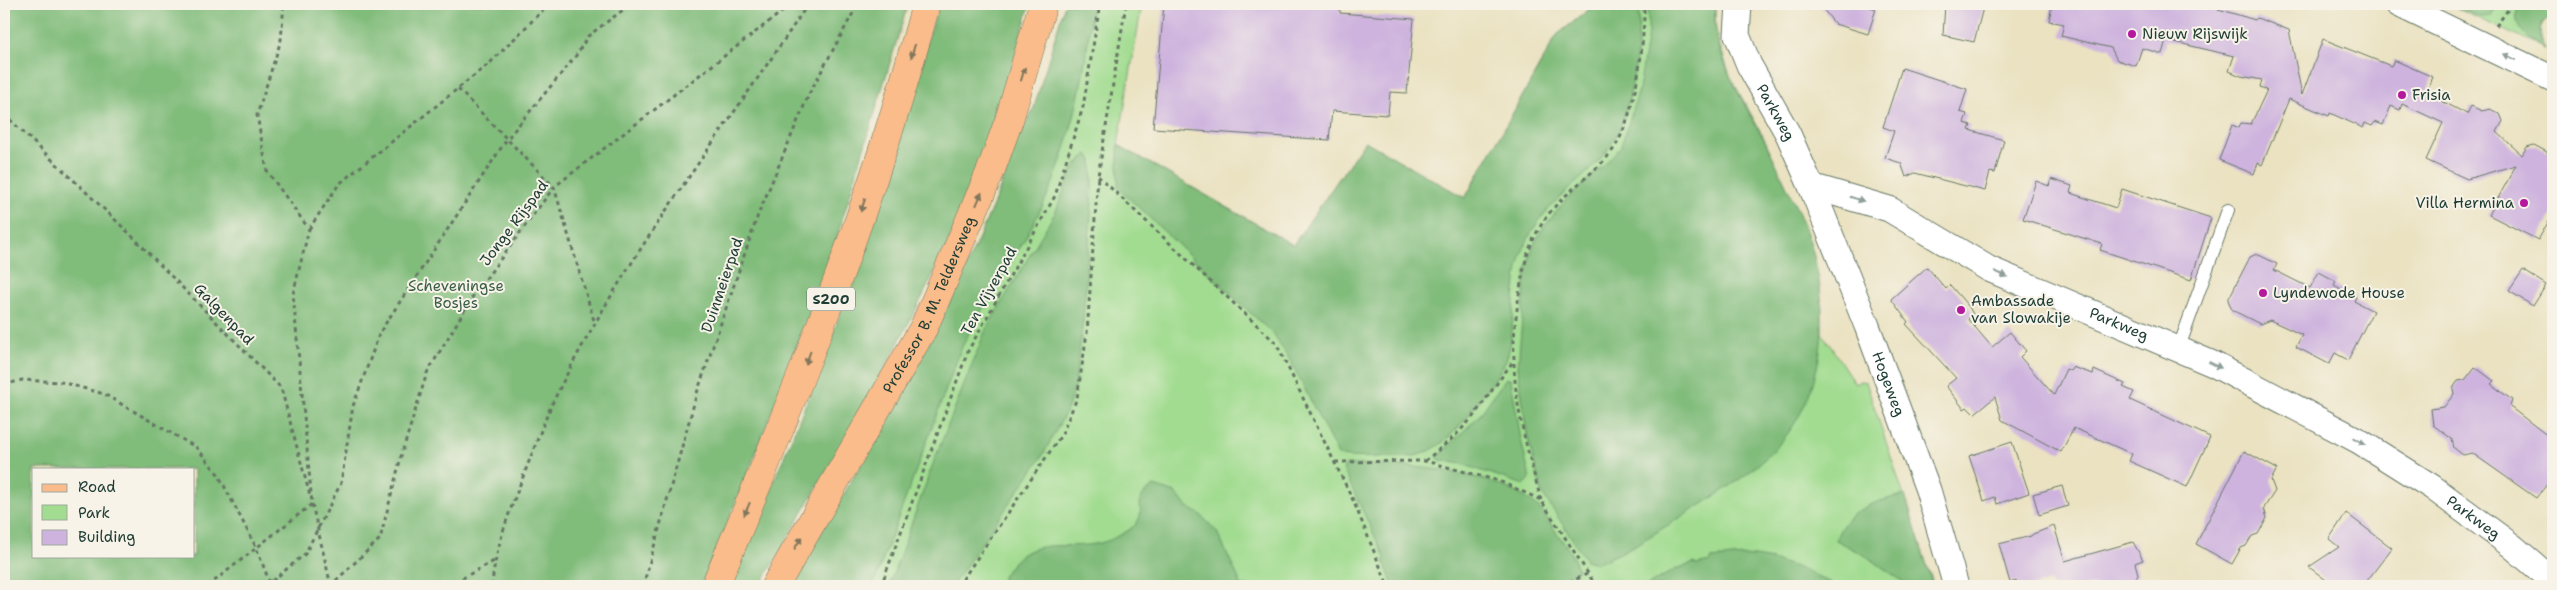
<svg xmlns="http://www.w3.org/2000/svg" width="2557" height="590" font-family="'Shantell Sans',sans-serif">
  <rect width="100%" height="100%" fill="#f7f3e8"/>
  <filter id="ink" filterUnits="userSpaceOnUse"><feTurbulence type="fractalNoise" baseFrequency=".02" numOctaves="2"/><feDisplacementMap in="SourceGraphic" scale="10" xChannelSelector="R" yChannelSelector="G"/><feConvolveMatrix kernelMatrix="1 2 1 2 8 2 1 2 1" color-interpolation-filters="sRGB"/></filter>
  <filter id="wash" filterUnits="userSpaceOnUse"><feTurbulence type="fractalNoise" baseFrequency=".0096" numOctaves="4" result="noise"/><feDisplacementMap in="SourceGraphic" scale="20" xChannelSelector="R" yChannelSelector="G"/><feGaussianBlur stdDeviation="1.12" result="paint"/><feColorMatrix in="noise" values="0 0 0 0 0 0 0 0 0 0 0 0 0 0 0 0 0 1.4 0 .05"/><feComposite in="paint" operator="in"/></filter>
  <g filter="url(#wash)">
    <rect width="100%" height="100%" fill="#eae2c1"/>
    <!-- green -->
    <path fill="#a1dc90" stroke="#608c62" d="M1065,4H1142L1118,145L1293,245L1365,141L1465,198L1557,35L1596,4H1715L1716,35L1731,78L1763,136L1808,237L1820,287L1822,333L1855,384L1860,381L1866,382L1934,586H791L912,376L961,279L998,194L1017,139L1033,111Z
      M2447,4H2553V17C2536,20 2539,38 2545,49Z"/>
    <!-- forest -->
    <path fill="#80bc7a" stroke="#507c57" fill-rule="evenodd" d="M4,4H908L829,263L753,460L701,586H4ZM34,469H194V556H34Z
      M939,4H1030C1005,92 978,182 938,265C885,375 821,480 760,586H729C765,502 802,417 834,331C873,223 905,113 939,4Z
      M1065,4H1092C1086,72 1072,145 1042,207C1018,256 984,300 961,349L873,586H791L912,376L961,279L998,194L1017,139L1033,111Z
      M1596,4H1639C1639,49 1633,121 1603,156C1578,185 1547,202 1529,237C1511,270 1516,309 1510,345C1508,363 1496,377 1486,391C1468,416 1446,450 1414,456C1403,458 1391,457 1380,457C1367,457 1351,459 1338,455L1291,362L1275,336L1118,188V145L1293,245L1365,141L1465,198L1557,35Z
      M1648,4H1715C1710,59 1750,109 1773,157C1785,183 1798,209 1808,236C1829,298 1829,373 1791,429C1767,464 1728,488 1693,510C1662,528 1630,551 1597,563L1586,560L1542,493L1527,435L1518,367L1526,271L1533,246L1543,228L1566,200L1606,163L1621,146L1639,90L1648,33Z
      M2447,4H2496V6L2491,16L2481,17Z
      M2519,4H2553V17C2536,20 2539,38 2545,49C2526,39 2510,27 2519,4Z
      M1088,154L1092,160L1093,188L1083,321L1075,385L1068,408L1043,455L952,586H889L934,461L986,329L1056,211L1071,172L1083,157Z
      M1506,378L1511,380L1521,440L1530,479L1524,485L1462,464L1440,460L1437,457L1479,416Z
      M1346,465C1400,463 1497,469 1539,508C1546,515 1551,525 1557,533C1566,545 1573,555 1578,569L1575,575L1551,586H1393L1384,561L1385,558L1343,469Z
      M1154,486L1176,493L1186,506L1200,514L1217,532L1242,586H998C1028,524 1064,557 1110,540C1118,536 1134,529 1138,521C1146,505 1130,501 1154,486Z
      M1905,495L1933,586H1909L1869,558L1836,540C1844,510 1878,500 1905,495Z
      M1745,556C1779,559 1806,569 1836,586H1646L1676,569L1694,563L1696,565L1710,562V559Z"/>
    <g id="blocks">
      <!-- building -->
      <path fill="#ceb3de" d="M1164,4H1340V13L1414,19L1407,93L1390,92L1388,115L1332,111L1329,140L1153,128Z
        M1819,4H1861L1876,9L1868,34L1835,24Z
        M1945,4H1984L1974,42L1943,35Z
        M2052,4H2220L2218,9L2255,20L2257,18L2289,30L2302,95L2323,39L2391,66L2394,60L2433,77L2426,93L2467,114L2471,106L2482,111L2490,109L2500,114L2503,121L2497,132L2522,155L2527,147L2534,145L2547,152L2549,160L2553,163V214L2538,240L2489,215L2516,165L2467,179L2426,160L2443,123L2402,104L2400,110L2391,106L2383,125L2375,122L2372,126L2365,123L2363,128L2330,113L2329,116L2289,99L2262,165L2258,163L2254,174L2219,160L2232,125L2239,128L2241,123L2251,124L2267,90L2260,87L2262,80L2241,76L2229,71L2234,56L2166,40L2162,54L2142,48L2136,66L2117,60L2111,48L2061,36L2064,24L2049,21Z
        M1902,68L1967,89L1960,112L1967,114L1964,123L1971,125L1969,130L2004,140L1995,173L1990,172L1985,191L1915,173L1906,177L1901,163L1885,158L1894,131L1883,127Z
        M2051,179L2072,186L2070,193L2116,208L2122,189L2211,218L2191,280L2100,250L2102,244L2023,219L2036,181L2049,186Z
        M2257,254L2277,264L2274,270L2310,288L2319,272L2336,281L2334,285L2356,297L2354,301L2373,311L2348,360L2335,353L2329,364L2296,347L2302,335L2270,320L2260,324L2232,310L2228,300L2250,257Z
        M1927,267L1946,289L1950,285L1969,307L1973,314L1968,319L1992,347L2010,332L2026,351L2020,357L2054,395L2066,369L2071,371L2072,367L2093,374L2094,370L2125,384L2123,387L2134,392L2130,400L2210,437L2187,487L2129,461L2132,454L2074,428L2061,452L2002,420L1995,397L1974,414L1967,407L1964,409L1946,386L1956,378L1906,324L1908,322L1891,299Z
        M2523,270L2546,285L2533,306L2509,291Z
        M2475,367L2494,381L2491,384L2512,400L2510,407L2553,440V477L2536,498L2472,453L2463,455L2454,448L2452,439L2433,425L2431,409L2444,407L2454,394L2453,388L2458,381L2465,380Z
        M2012,442L2029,493L1997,504L1995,497L1984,501L1969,456Z
        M2244,451L2277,469L2271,480L2275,491L2264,508L2267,518L2258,534L2252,536L2246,546L2241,548L2232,564L2196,544Z
        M2062,486L2068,506L2039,515L2033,494Z
        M2346,513L2392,548L2363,586H2334L2309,567L2339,547L2329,539Z
        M2054,526L2065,561L2133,542L2143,560L2135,563L2138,574L2132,586H2052L2050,581L2033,586H2018L2016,581L2010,583L1999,544L2031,536L2033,534Z"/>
    </g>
  </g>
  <g filter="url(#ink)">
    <use href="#blocks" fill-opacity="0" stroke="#667765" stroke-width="1"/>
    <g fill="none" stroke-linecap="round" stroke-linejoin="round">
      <defs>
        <path id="service" d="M2178,350L2228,210"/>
        <g id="minor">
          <path id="s1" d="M1739,4L1737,35L1749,65L1788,134L1811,186L1867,326L1928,490L1956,586"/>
          <path d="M2398,4L2553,79"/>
          <path id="s2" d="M1811,186L1889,209L1989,269L2213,364L2359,441L2432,487L2512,546L2553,581"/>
        </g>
        <g id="primary">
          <path d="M715,586C795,396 873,204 926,4"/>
          <path id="s3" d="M775,586L924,327L991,170L1009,120L1043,4"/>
        </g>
      </defs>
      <!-- service casing -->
      <use href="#service" stroke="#667765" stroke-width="14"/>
      <!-- minor casing -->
      <use href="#minor" stroke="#667765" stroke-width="27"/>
      <!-- primary casing -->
      <use href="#primary" stroke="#667765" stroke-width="29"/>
      <!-- path -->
      <path stroke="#667765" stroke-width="3" stroke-dasharray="4 4" stroke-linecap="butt" d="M2501,4L2506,11
        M2496,26L2512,4
        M458,89L554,187L595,324
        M4,114L128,232L281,388L310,496
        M1098,176L1276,343L1353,500L1388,586
        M309,229L339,184L491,62L549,4
        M4,385L22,380L61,382L104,394L197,448L218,474L256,547L271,586
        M1425,461L1455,436L1472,418L1514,360
        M1335,462L1425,461L1499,481L1541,500L1596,586
        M1541,500C1529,455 1514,406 1514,359C1513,338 1516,316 1519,295C1523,270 1527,248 1540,227C1556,198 1587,180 1608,156C1635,127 1645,42 1644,4
        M312,504L331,586
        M208,586L312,504L293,294L309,229L267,171L257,115L281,40L284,4
        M266,586L305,554L341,483L353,406L380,332L507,139L575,57L588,36L631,4
        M330,586L380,539L402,453L427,373L473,296L554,187L792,4
        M448,586L494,561
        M492,586C495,544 513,503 528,464C536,444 543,424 552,404C621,261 721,136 808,4
        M643,586L697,393L758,215L809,94L858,4
        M881,586L968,351L1055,196L1083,107L1100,4
        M958,586L1062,434L1077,398L1087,333L1098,176L1126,4
        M1562,586L1589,573"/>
      <!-- service -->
      <use href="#service" stroke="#fff" stroke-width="12"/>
      <!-- minor -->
      <use href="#minor" stroke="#fff" stroke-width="25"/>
      <!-- primary -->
      <use href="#primary" stroke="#f9bc8a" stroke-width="28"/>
    </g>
    <!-- one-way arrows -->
    <defs><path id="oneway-solid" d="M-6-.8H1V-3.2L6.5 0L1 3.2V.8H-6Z" transform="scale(1.25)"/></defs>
    <g fill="#81765b">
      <use href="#oneway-solid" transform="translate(913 51) rotate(107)"/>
      <use href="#oneway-solid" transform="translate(1023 74) rotate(-73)"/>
      <use href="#oneway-solid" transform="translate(979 199) rotate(-67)"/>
      <use href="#oneway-solid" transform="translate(863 205) rotate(109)"/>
      <use href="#oneway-solid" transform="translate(808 358) rotate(111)"/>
      <use href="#oneway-solid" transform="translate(747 509) rotate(113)"/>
      <use href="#oneway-solid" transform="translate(798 543) rotate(-59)"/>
    </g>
    <g fill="#8f9e9a">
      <use href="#oneway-solid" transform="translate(2510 57) rotate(-154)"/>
      <use href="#oneway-solid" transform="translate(1857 199) rotate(17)"/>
      <use href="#oneway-solid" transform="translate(2001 274) rotate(24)"/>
      <use href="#oneway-solid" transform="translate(2215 365) rotate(26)"/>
      <use href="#oneway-solid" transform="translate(2359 441) rotate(30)"/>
    </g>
  </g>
  <!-- markers -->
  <g fill="#b5179e" stroke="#f7f3e8" stroke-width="2">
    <circle cx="2132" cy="34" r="5"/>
    <circle cx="2402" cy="95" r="5"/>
    <circle cx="2524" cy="203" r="5"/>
    <circle cx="2263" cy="293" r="5"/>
    <circle cx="1961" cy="310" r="5"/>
  </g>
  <g text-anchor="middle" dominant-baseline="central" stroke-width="4" stroke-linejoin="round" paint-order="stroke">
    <!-- shield labels -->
    <rect fill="#f7f3e8" stroke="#60746a" stroke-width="1" x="807" y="287.5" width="48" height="23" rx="4"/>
    <g font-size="14" font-weight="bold" fill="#1f3d34">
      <text x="831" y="299">S200</text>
    </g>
    <!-- poi labels -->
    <g font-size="15" fill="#1f3d34" stroke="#f7f3e8" text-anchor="start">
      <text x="2142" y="34">Nieuw Rijswijk</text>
      <text x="2412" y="95">Frisia</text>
      <text x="2514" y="203" text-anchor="end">Villa Hermina</text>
      <text x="2273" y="293">Lyndewode House</text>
      <text x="1971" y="301">Ambassade<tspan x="1971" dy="17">van Slowakije</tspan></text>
    </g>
    <!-- street labels -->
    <g font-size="15" fill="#1f3d34" stroke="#f7f3e8">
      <text stroke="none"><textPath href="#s1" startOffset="118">Parkweg</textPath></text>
      <text transform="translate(514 223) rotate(-53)">Jonge Rijspad</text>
      <text transform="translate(722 285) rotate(-71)">Duinmeierpad</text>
      <text transform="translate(989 291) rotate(-61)">Ten Vijverpad</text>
      <text stroke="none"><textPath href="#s3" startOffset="321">Professor B. M. Teldersweg</textPath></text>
      <text transform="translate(224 314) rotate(46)">Galgenpad</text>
      <text stroke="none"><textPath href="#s2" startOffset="339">Parkweg</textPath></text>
      <text stroke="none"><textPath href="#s1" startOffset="412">Hogeweg</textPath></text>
      <text stroke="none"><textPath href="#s2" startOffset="744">Parkweg</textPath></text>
    </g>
    <!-- park labels -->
    <g font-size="15" fill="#395d46" stroke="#f7f3e8">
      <text x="456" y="286">Scheveningse<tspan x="456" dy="17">Bosjes</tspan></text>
    </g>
  </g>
  <!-- margin -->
  <rect width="2557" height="590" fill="none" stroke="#f7f3e8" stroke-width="20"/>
  <!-- legend -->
  <rect x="32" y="468" width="162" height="90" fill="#f7f3e8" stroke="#a1aaa0"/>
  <rect x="42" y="484" width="25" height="8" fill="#f9bc8a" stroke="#a1aaa0"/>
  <text x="78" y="492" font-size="15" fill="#1f3d34">Road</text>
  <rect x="42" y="505" width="25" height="15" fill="#a1dc90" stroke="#a1aaa0"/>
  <text x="78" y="518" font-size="15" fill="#1f3d34">Park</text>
  <rect x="42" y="530" width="25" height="15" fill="#ceb3de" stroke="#a1aaa0"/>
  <text x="78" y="542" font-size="15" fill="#1f3d34">Building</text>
</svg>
